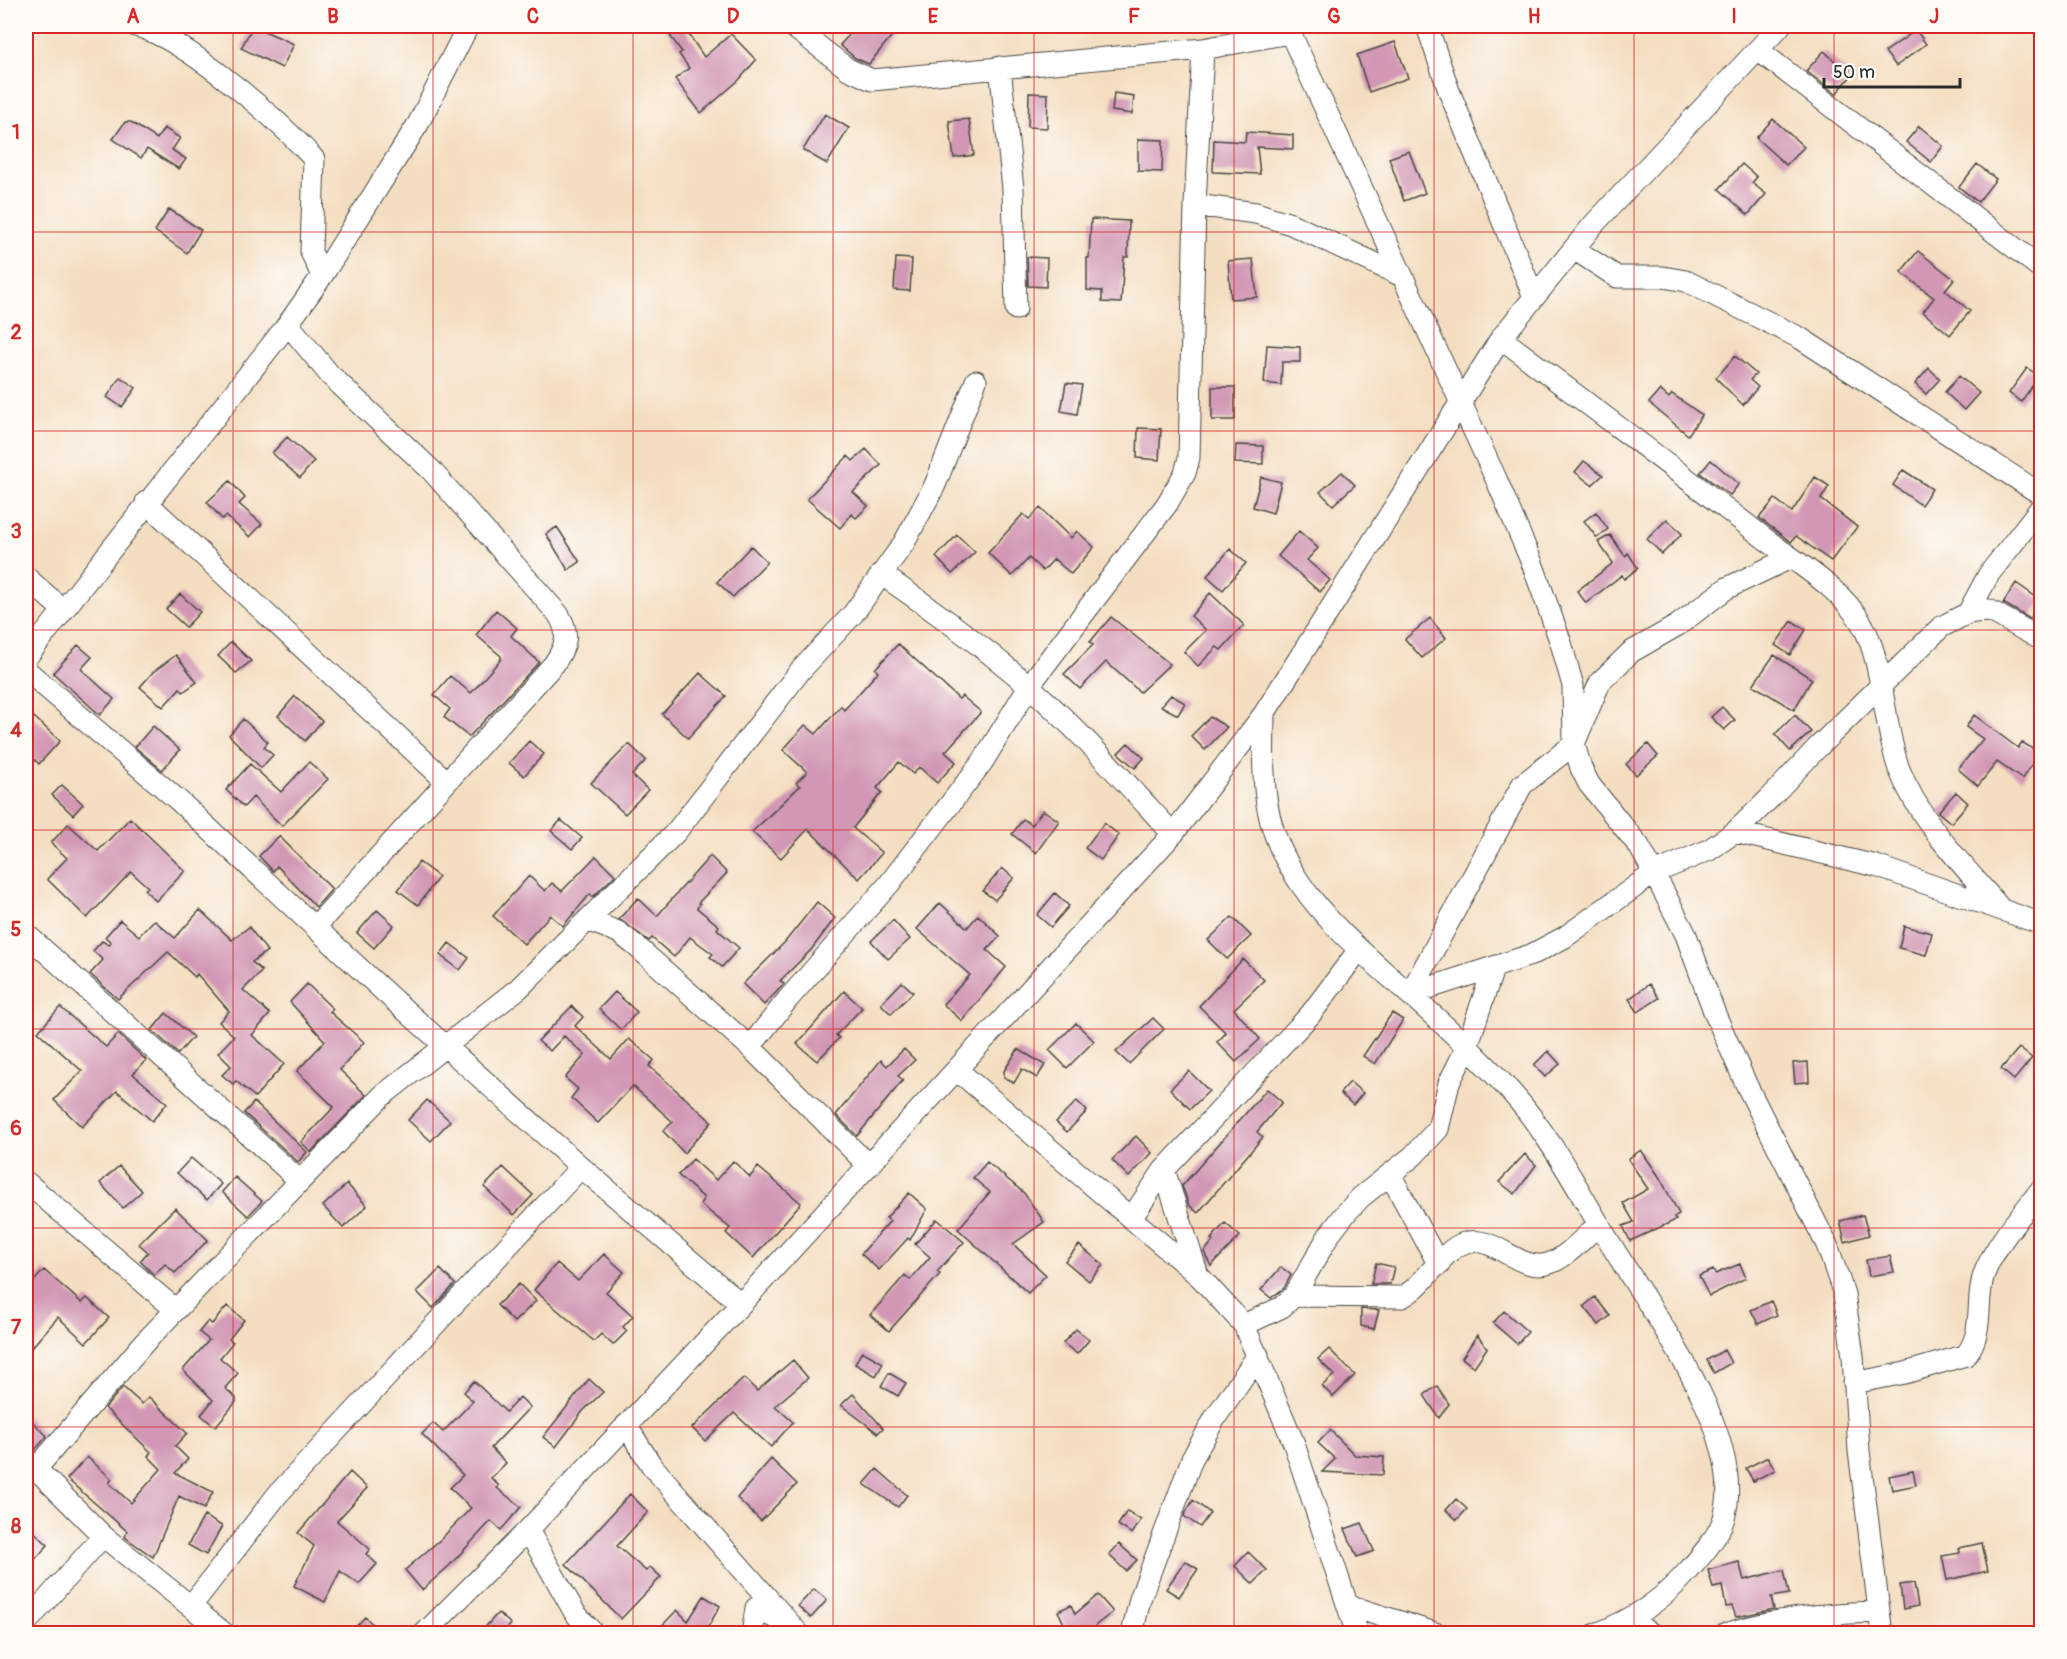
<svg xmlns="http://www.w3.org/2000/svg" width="2067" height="1659" font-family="Pangolin,sans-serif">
  <rect width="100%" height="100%" fill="#fdfcf7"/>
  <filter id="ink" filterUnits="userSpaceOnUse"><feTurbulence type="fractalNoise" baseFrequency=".0167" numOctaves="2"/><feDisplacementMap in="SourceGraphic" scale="12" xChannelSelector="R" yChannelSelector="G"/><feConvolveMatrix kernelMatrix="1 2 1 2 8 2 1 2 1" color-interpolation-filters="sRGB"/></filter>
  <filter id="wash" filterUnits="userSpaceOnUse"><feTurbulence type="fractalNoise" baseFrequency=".008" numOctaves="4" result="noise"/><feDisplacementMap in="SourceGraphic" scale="24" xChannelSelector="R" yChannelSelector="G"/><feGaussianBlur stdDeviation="1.35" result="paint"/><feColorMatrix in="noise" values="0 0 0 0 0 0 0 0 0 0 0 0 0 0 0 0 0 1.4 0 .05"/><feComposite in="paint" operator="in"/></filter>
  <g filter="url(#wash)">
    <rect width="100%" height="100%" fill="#f4dec1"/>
    <g id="blocks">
      <!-- building -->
      <path fill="#d197b4" d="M253,26L294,44L282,68L241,48Z
        M663,26H683L704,57L731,34L756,60L739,80L701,113L675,79L689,68L679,54L682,52Z
        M857,26H885L894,33L869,64L855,58L840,45Z
        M1916,30L1926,44L1896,66L1885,52Z
        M1395,42L1408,78L1369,92L1357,55Z
        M1824,51L1851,76L1836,94L1806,71Z
        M1029,93L1048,94L1047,128L1028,127Z
        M1114,93L1134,96L1132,114L1112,111Z
        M825,114L849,128L827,164L803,150Z
        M969,119L974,155L954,158L949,121Z
        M1773,119L1804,147L1786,165L1756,138Z
        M125,122H131L157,139L164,128L180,138L172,150L186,159L179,169L147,149L141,158L113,139Z
        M1919,126L1943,146L1931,162L1906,142Z
        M1246,132L1293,135V149L1257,147L1260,174L1213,172L1214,140L1245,142Z
        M1138,139L1163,140L1162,172L1138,171Z
        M1409,151L1425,193L1404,201L1389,158Z
        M1742,164L1757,177L1752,183L1766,194L1748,215L1719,189Z
        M1977,164L1996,179L1978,202L1959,187Z
        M169,209L201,230L187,253L155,231Z
        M1091,219L1129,221L1128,257H1124L1121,303L1102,302V291L1087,290V258H1089Z
        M1918,251L1954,279L1945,290L1970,311L1950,335L1923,312L1934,298L1901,272Z
        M1027,257L1047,258L1046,287L1028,286Z
        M896,258L912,259L910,291L894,290Z
        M1253,259L1257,297L1231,299L1228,261Z
        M1267,345L1300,347V362H1282L1281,385L1264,383Z
        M1735,356L1756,374L1750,380L1758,387L1743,405L1716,378Z
        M1929,368L1940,379L1926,394L1915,384Z
        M2027,368L2039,376L2021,402L2009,393Z
        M1959,376L1979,393L1964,410L1945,392Z
        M120,377L136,388L122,407L107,397Z
        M1066,383L1082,385L1077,414L1061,411Z
        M1212,387H1235V420H1212Z
        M1660,390L1669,398L1672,394L1702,415L1688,435L1649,403Z
        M1138,428L1161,429L1159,460L1137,458Z
        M287,437L314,461L300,478L272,453Z
        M1236,445L1263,446V464L1235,463Z
        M866,449L881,465L853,492L868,506L856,518L852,514L840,528L807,499L848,456L853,461Z
        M1711,460L1739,484L1730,495L1700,473Z
        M1584,461L1603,475L1592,485L1575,472Z
        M1903,470L1932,489L1921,505L1893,485Z
        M1342,472L1355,485L1333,505L1320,492Z
        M1261,477L1281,482L1273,513L1253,507Z
        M1815,477L1829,486L1821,499L1857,527L1831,561L1796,536L1791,542L1759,518L1775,499L1792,512Z
        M230,481L245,498L239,504L262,524L250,537L226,516L222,519L207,502Z
        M1040,508L1071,538L1077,531L1094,547L1071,574L1054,559L1043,571L1029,558L1012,576L988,553L1023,514L1029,519Z
        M1596,512L1608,529L1597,538L1584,521Z
        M1667,519L1682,534L1662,554L1647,539Z
        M557,527L580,562L568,570L546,534Z
        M1299,531L1318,548L1307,560L1330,580L1320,592L1278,556Z
        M957,535L975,552L952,574L936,557Z
        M1610,535L1625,556L1628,553L1638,568L1624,579L1622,575L1586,603L1577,591L1613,563L1598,542Z
        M751,546L767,562L733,597L717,582Z
        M1230,549L1246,563L1223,590L1207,576Z
        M2016,583L2042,601L2030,619L2003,603Z
        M1210,593L1244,625L1221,650L1217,647L1198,666L1184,652L1206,630L1191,616Z
        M180,594L200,612L186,627L166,609Z
        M496,610L517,628L511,636L539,662L469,737L444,717L450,709L434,695L450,676L471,693L501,659V656L476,635Z
        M1111,617L1170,664L1140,692L1106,662L1080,689L1064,674L1093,645L1090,642Z
        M1430,618L1446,638L1422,658L1405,639Z
        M1792,621L1806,630L1790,655L1775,645Z
        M231,642L251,661L236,673L218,656Z
        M898,644L959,699L962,696L981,712L945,752L956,762L937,783L919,767L913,774L899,762L877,788L882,792L853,828L882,853L859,879L808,829L781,858L752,832L800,786L796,783L807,772L783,750L805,725L816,734L841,706L844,710L878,672L875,669Z
        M78,645L92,657L81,669L114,699L100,715L53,673Z
        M176,655L197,682L183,692L180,688L163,707L140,687L153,672Z
        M1774,655L1812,679L1794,710L1753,685Z
        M700,673L726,696L688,738L662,714Z
        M1171,695L1185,703L1178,715L1161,706Z
        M295,696L322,721L305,741L278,716Z
        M1722,707L1735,720L1724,730L1711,717Z
        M1795,715L1811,732L1790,751L1775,734Z
        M1974,715L2018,748L2022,742L2039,753L2022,779L1997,762L1978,786L1958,769L1983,739L1966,727Z
        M34,717L60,741L39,764L26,752V727Z
        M1210,717L1227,727L1205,750L1191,736Z
        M243,719L268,742L264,747L273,755L261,768L229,735Z
        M153,726L180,750L162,770L135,747Z
        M529,741L544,754L524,776L509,763Z
        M1128,743L1144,758L1135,768L1118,753Z
        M629,744L646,760L632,775L648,790L625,814L591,783Z
        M1648,744L1658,756L1636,775L1626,764Z
        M309,762L328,779L282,826L253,797L244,807L226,790L250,764L281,792Z
        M62,785L83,804L73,815L52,795Z
        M1956,792L1968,803L1951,823L1938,812Z
        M1043,810L1059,821L1036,853L1012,834L1023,819L1032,825Z
        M130,818L185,871L156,901L145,890L148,887L131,872L87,918L47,879L67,858L51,843L68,824L98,851Z
        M561,820L582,838L572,849L551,831Z
        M1104,823L1119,835L1101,860L1085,848Z
        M279,836L332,889L316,907L277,866L273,871L259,856Z
        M596,856L615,875L593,897L590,894L563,926L550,915L524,944L493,916L529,876L545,891L552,883L562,891Z
        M710,856L727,873L698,903L700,904L697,908L719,926L717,929L739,948L722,967L710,957L713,954L690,937L674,957L652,938L649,941L619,919L638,898L657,916Z
        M419,862L439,877L418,905L398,890Z
        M1002,868L1014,878L995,900L983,891Z
        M1055,893L1069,906L1051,927L1037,915Z
        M817,902L835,918L811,950L780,981L784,984L764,1005L743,984L785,942Z
        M940,903L967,928L978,915L1000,936L987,950L1006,967L962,1021L943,1004L970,975L917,929Z
        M200,910L232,940L249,927L267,951L252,962L262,971L243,990L270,1014L252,1035L284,1064L255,1097L236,1081L233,1084L222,1075L231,1066L218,1053L234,1036L219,1022L229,1011L197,974L195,977L168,952L118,999L90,974L103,960L93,951L102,941L109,945L111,942L105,937L120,920L139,936L154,920L175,938Z
        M377,910L394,925L374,948L357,933Z
        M1232,917L1251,936L1227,959L1208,940Z
        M893,920L910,939L888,959L871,941Z
        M1904,926L1932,933L1926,955L1899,948Z
        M449,943L469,958L460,970L440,955Z
        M1243,959L1264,980L1234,1009L1260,1039L1236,1062L1217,1042L1226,1033L1199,1006Z
        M902,982L913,992L891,1014L881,1004Z
        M307,984L333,1009L330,1012L364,1042L340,1070L366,1095L311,1152L301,1142L334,1107L297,1071L325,1041L290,1002Z
        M1649,984L1659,998L1638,1012L1629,999Z
        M844,991L862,1008L836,1035L839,1038L817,1061L797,1044Z
        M615,992L637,1012L621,1030L599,1009Z
        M572,1006L583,1017L575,1026L611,1059L629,1039L654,1060L649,1066L712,1122L684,1153L663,1131L673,1122L633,1086L598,1123L571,1098L578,1089L565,1078L585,1055L564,1036L550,1051L538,1041Z
        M60,1007L106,1047L118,1034L146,1060L133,1074L167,1103L152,1121L117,1091L82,1127L54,1100L82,1071L38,1032Z
        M166,1013L193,1037L178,1054L152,1030Z
        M1392,1013L1403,1020L1375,1064L1363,1056Z
        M1153,1018L1164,1029L1129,1064L1116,1052Z
        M1076,1023L1094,1041L1067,1068L1049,1050Z
        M2019,1048L2032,1058L2014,1080L2001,1069Z
        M904,1049L915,1060L898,1076L903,1080L857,1136L836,1115L881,1060L887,1066Z
        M1018,1049L1045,1065L1037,1078L1022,1069L1014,1083L1004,1077V1071Z
        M1548,1051L1560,1064L1545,1077L1534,1065Z
        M1808,1062L1809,1082L1795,1083L1793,1063Z
        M1189,1071L1209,1091L1190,1109L1170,1089Z
        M1350,1082L1363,1093L1353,1105L1340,1093Z
        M1267,1089L1282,1102L1257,1132L1263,1137L1198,1213L1189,1205L1182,1186Z
        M427,1100L450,1121L431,1141L408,1120Z
        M1077,1101L1087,1111L1067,1132L1056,1122Z
        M254,1102L307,1152L298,1162L244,1113Z
        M1136,1136L1152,1153L1129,1177L1112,1160Z
        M1641,1150L1660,1178L1679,1214L1674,1217L1676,1220L1630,1241L1623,1226L1634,1222L1623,1203L1648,1189L1628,1159Z
        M1525,1154L1536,1165L1515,1194L1499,1182Z
        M191,1158L221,1184L207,1200L177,1173Z
        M693,1159L716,1180L733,1161L750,1177L758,1167L801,1203L753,1258L726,1233L730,1228L700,1204L704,1198L678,1175Z
        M987,1162L1024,1193L1044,1222L1013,1244L1046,1275L1028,1293L958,1229L990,1192L973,1178Z
        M119,1166L142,1191L123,1208L100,1183Z
        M503,1167L533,1195L514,1215L484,1187Z
        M235,1177L262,1201L248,1216L222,1192Z
        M347,1184L367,1206L343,1228L323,1206Z
        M909,1193L927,1209L910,1240L908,1238L879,1270L861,1254L890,1221L886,1218Z
        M175,1208L208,1240L175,1273L165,1264L154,1275L140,1261L148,1252L139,1244Z
        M1863,1215L1869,1235L1845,1242L1840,1221Z
        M937,1219L964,1242L937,1272L940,1274L889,1331L870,1315L905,1275L910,1280L930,1257L915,1244Z
        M1225,1223L1240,1236L1211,1266L1204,1252L1213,1241L1211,1239Z
        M1079,1245L1103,1265L1089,1281L1065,1261Z
        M604,1254L624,1272L606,1292L633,1316L623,1327L627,1331L613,1345L601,1334L594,1341L589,1337L534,1290L557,1263L578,1281Z
        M1890,1256L1894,1272L1869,1276L1866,1260Z
        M1376,1263L1394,1267L1390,1284H1371Z
        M1740,1264L1746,1278L1709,1296L1699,1276L1713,1270L1715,1274Z
        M1281,1267L1291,1275L1284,1288L1271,1298L1261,1290Z
        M440,1269L455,1284L433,1308L417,1292Z
        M44,1270L82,1303L87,1298L109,1318L86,1343L58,1317L26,1354V1272L34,1281Z
        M519,1284L536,1301L514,1322L497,1305Z
        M1595,1297L1610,1316L1599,1325L1584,1306Z
        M1771,1301L1777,1315L1758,1324L1751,1310Z
        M227,1306L244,1320L229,1339L233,1342L220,1358L238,1373L225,1388L236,1398V1402L215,1427L201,1415L213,1400L183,1370L209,1340L199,1332L208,1321L212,1324Z
        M1361,1309L1379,1310L1374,1329L1361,1326Z
        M1504,1311L1528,1332L1517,1344L1493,1323Z
        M1076,1329L1089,1340L1077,1354L1063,1343Z
        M1477,1335L1487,1348L1474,1367L1462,1358Z
        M1329,1349L1355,1375L1333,1397L1322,1386L1334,1375L1318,1359Z
        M1724,1350L1731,1363L1714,1373L1707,1360Z
        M862,1351L883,1363L876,1376L855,1364Z
        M793,1360L808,1378L775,1406L793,1422L771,1447L734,1413L705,1441L692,1428L744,1378L757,1391Z
        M889,1373L906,1383L898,1396L881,1386Z
        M589,1379L603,1392L583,1411L556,1447L543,1437Z
        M474,1381L506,1412L520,1397L530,1407L491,1448L506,1463L491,1478L499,1486L497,1488L521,1507L501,1530L491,1521L449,1566L422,1590L405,1570L441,1539L471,1508L450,1488L463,1475L422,1434L433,1423L443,1432L473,1401L464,1392Z
        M1437,1386L1449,1404L1439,1418L1424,1395Z
        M123,1387L142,1404L149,1397L187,1433L175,1446L188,1459L175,1473L213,1492L204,1509L179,1496L153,1557L125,1537L127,1531L67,1479L87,1457L112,1479L109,1483L131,1503L161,1469L148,1456L151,1452L105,1408Z
        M853,1394L883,1428L878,1433L841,1405Z
        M26,1415L47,1436L35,1450L26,1447Z
        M1330,1430L1355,1455L1384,1457L1383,1475L1322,1472L1335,1459L1318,1443Z
        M1768,1457L1775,1470L1753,1481L1746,1468Z
        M771,1459L797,1484L761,1521L737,1498Z
        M877,1469L907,1495L898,1507L864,1484Z
        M1913,1471L1916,1485L1892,1490L1889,1476Z
        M350,1472L367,1488L337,1521L370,1549L366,1554L377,1564L359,1584L340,1571L325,1602L294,1586L314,1546L298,1533Z
        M630,1494L648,1512L617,1546L646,1571L650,1567L661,1577L621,1619L566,1564Z
        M1456,1499L1467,1509L1457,1520L1446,1510Z
        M1193,1500L1210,1513L1200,1527L1184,1516Z
        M1127,1511L1141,1520L1132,1534L1118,1525Z
        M204,1516L222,1526L206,1555L188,1545Z
        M1362,1523L1374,1551L1357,1557L1345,1529Z
        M26,1524L48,1545L26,1569Z
        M1982,1543L1988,1571L1947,1580L1942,1556L1960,1553L1959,1548Z
        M1119,1544L1137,1560L1126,1571L1109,1555Z
        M1248,1552L1267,1570L1253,1584L1235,1566Z
        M1185,1561L1198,1569L1179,1597L1166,1589Z
        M1739,1562L1744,1580L1784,1570L1789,1594L1771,1597L1774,1609L1736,1617L1732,1606L1726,1607L1722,1586L1713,1588L1708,1570Z
        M1914,1583L1918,1606L1903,1609L1900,1585Z
        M814,1589L827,1600L811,1618L798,1606Z
        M1098,1595L1113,1612L1096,1625L1100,1634H1069L1058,1611L1071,1605L1075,1614Z
        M704,1596L720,1606L704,1634H654L677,1610L688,1621Z
        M498,1613L511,1624L502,1634H479Z
        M365,1617L383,1634H349Z"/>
    </g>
  </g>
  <g filter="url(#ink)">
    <use href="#blocks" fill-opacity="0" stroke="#494642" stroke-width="1.5"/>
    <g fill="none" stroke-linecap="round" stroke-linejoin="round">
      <defs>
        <path id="minor" d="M136,26C185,38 280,121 314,159L311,252L322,276
          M792,26L848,69L872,80L1203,49L1289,33
          M1287,26L1497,481L1532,563L1561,643L1573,686L1574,744L1581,768L1589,784L1639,846L1654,873L1686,935L1715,1014L1747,1086L1827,1245L1844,1294L1853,1356L1859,1451L1882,1634
          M1427,26L1449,91L1534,297
          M1758,50L2042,269
          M1000,67L1013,189L1016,309
          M1195,205L1256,213L1291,224L1402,276
          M1574,249L1617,277H1663L1686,281L1800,338L2042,495
          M288,324L330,375L431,470L558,614C571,634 566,646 554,664L315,927
          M1501,338C1588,405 1677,470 1764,538C1797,563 1841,588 1862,624C1883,659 1884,729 1899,769C1920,822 1963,865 2000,908
          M146,502L446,781
          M881,574C932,609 983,646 1030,687C1081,732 1127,784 1173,834
          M26,577L63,610
          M1968,613L1989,574L2042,506
          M26,658L288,324L322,276L418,124L468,26
          M26,670L179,801L388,995L581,1167L741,1304
          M1264,714C1263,781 1260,825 1300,883C1329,926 1370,959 1408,993C1444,1024 1479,1057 1511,1092C1556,1142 1584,1203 1620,1259C1659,1323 1747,1439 1724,1518C1718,1537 1702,1555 1689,1570C1662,1601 1634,1619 1596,1634
          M1735,832L1876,866L2042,924
          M587,920L618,932L635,945L750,1047L869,1166
          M26,934L300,1181
          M1410,994L1531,955L1565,937L1654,873L1709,850L1735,832L1771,797L1817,748L1941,627L1968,613L1989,610L2042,640
          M1410,994L1522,785L1574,744L1600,682L1631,652L1678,625L1727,588L1790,558
          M750,1047L788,999L889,884L983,761L1029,686L1167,504L1185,473L1189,458L1195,205L1203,49
          M957,1070L1199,1276L1244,1325L1293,1441L1357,1634
          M1391,1176L1439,1265
          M26,1182L176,1310
          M1132,1217L1164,1170
          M1198,1275L1164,1170L1310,1015L1358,951
          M1294,1296L1402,1297C1426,1285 1441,1251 1464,1243C1494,1233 1518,1272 1547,1264C1566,1259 1584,1237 1598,1225
          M1244,1325L1282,1307L1294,1296L1329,1235L1346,1213L1361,1197L1413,1156L1438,1129L1449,1083L1467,1047L1493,969
          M1854,1383L1905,1373L1966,1355C1985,1331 1975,1301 1984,1274C1996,1243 2022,1215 2042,1188
          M626,1425L652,1466L799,1634
          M27,1460L103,1536L225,1634
          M36,1469L144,1343L382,1096L519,988L676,832L800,671L853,614L904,543L935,485L976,381
          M528,1530L575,1613L594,1634
          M191,1606L278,1494L581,1167
          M1350,1606L1438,1634
          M1630,1621L1652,1634
          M26,1623L103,1536
          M424,1634L528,1530L741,1304L1173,834L1264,714L1501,338L1594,224L1780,26
          M752,1634L756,1608L781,1621
          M1132,1634L1140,1599L1192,1459L1215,1418L1258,1355
          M1725,1634C1776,1618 1826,1613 1879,1612"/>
      </defs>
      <!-- minor casing -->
      <use href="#minor" stroke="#494642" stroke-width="23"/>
      <!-- minor -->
      <use href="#minor" stroke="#fff" stroke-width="21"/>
    </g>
  </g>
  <!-- grid -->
  <path fill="none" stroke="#d62828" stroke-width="1.5" stroke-opacity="0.55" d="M233,26V1634M433,26V1634M633,26V1634M833,26V1634M1034,26V1634M1234,26V1634M1434,26V1634M1634,26V1634M1834,26V1634M26,232H2042M26,431H2042M26,630H2042M26,830H2042M26,1029H2042M26,1228H2042M26,1427H2042"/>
  <!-- margin -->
  <rect width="2067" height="1659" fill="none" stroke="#fdfcf7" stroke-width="66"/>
  <!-- scale -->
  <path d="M1824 78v9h136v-9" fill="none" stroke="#2b2b2b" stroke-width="3"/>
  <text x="1833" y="78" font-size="18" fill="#2b2b2b" stroke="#fdfcf7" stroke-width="4.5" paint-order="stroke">50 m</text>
  <rect x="33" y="33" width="2001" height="1593" fill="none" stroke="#d62828" stroke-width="2"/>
  <g font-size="20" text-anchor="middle" font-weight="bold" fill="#d62828">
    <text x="133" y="23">A</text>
    <text x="333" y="23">B</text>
    <text x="533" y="23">C</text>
    <text x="733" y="23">D</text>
    <text x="933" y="23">E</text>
    <text x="1134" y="23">F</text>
    <text x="1334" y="23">G</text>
    <text x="1534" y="23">H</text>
    <text x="1734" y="23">I</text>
    <text x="1934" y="23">J</text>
    <text x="16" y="139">1</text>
    <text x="16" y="339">2</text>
    <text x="16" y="538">3</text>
    <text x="16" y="737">4</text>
    <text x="16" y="936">5</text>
    <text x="16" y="1135">6</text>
    <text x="16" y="1334">7</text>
    <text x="16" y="1533">8</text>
  </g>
</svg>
